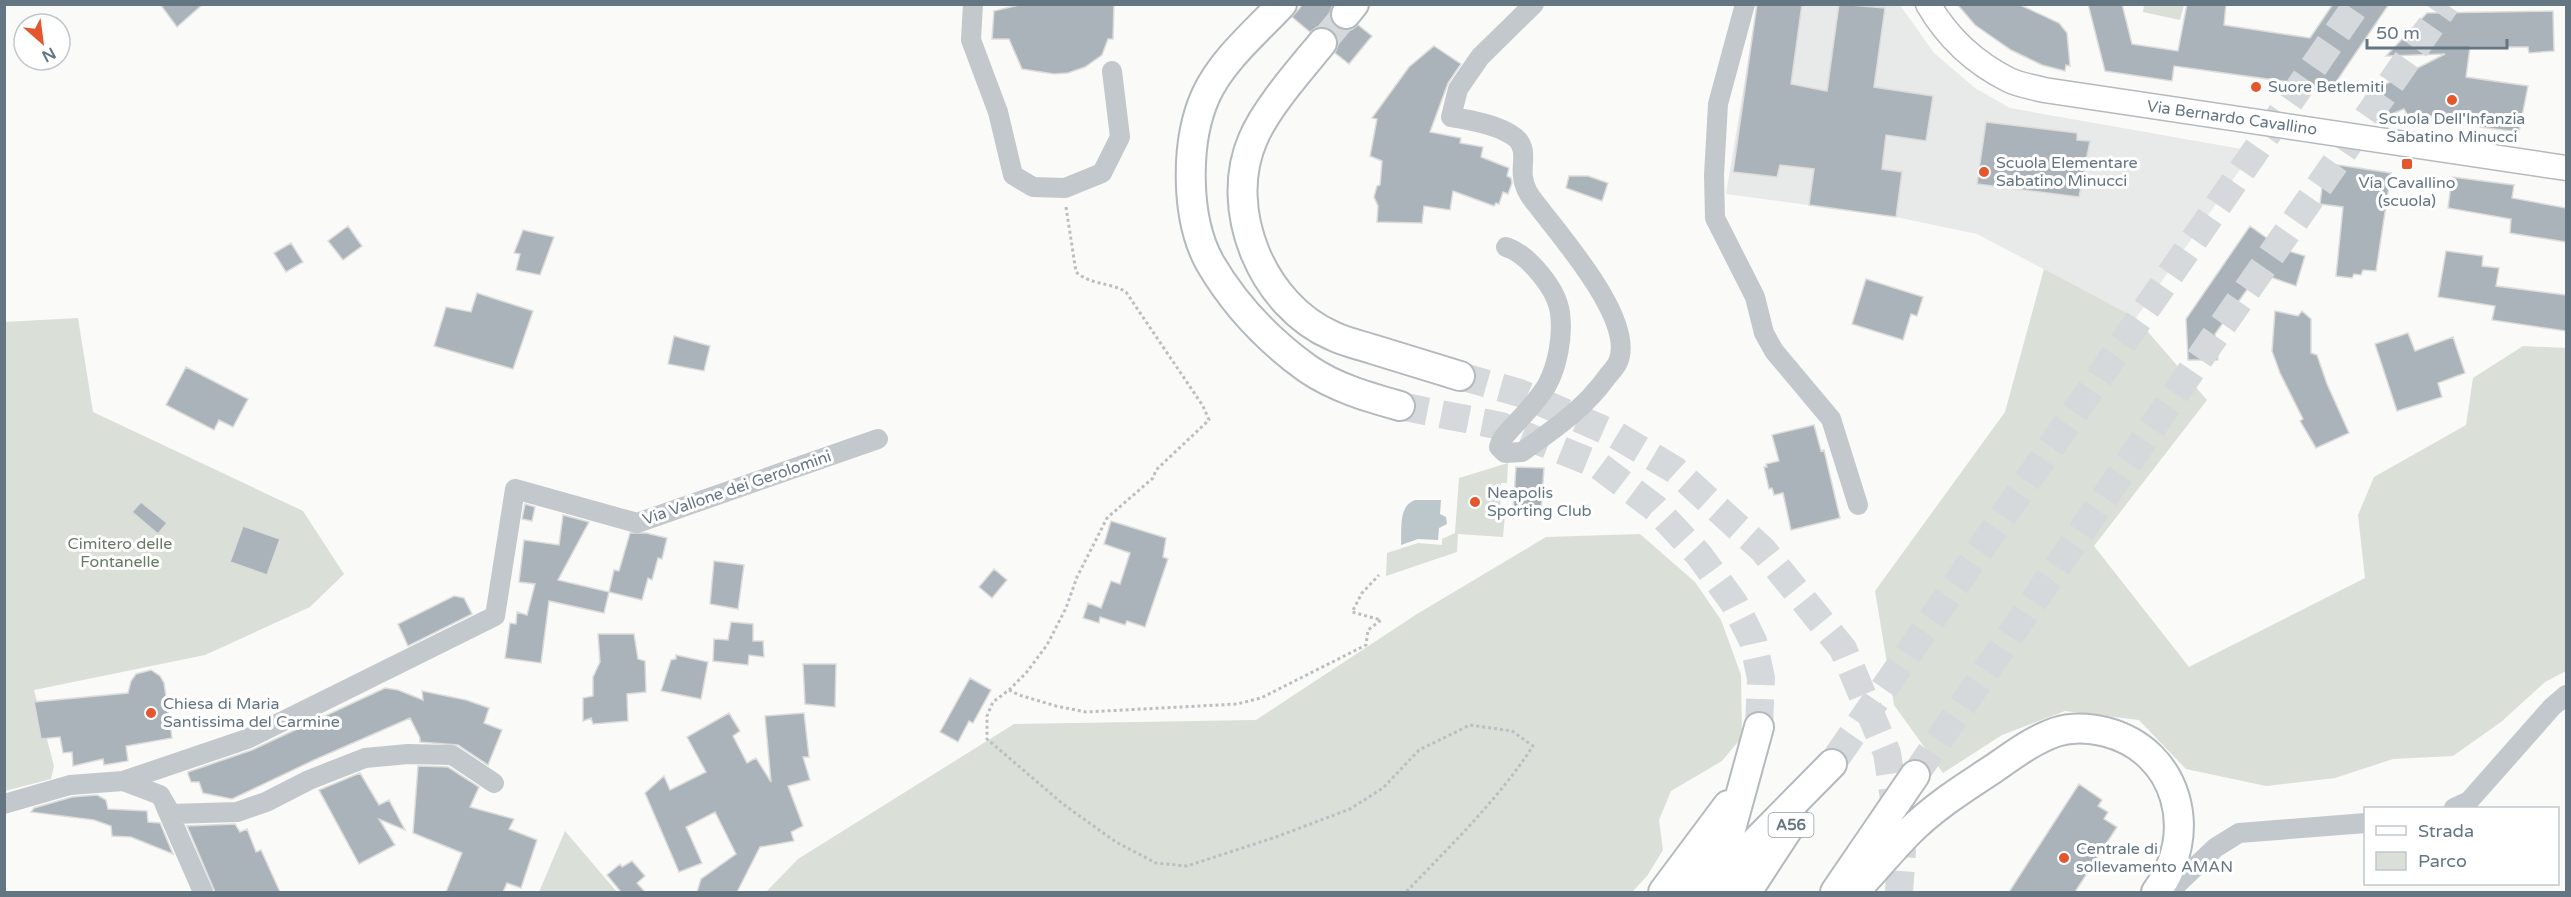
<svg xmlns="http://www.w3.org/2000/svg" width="2571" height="897" font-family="'Varela Round',sans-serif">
  <rect width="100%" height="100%" fill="#fafaf8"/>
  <!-- built -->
  <path fill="#e8e9e9" d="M1757,5H1900L1934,53L1975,88L2010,108L2253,151L2136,318L1977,234L1896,217L1726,194Z"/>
  <!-- green -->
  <path fill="#dadfd7" d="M2144,5V4L2184,5L2180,20L2143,12Z
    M2044,269L2136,318L2207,400L2094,546L2189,667L2365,578L2358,515L2374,477L2466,425L2473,378L2523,346L2566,348V671L2545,682L2501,722L2453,756L2393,759L2335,778L2266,786L2186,769L2139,720L2065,711L2002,735L1943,773L1894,705L1875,591L2005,412Z
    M78,318L93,412L303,511L344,574L310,607L205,655L34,690L54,766L51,779L5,791V322Z
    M1508,463L1507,483H1501L1500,513L1505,514L1503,537L1458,534L1457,552L1386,576L1387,553L1418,543L1442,545V539L1455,533L1459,478Z
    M1640,534L1695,582L1721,620L1741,675L1742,737L1722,761L1671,791L1659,820L1663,850L1647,876L1632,892H766L798,859L1014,724L1256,720L1417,614L1546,537Z
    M565,831L617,892H539Z"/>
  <!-- water -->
  <path fill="#bbc7cb" d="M1415,500H1441L1440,514L1446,517L1447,524L1439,528L1438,540L1418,539L1401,545C1402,529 1398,506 1415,500Z"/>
  <!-- building -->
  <path fill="#aab3b9" stroke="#dcdcda" stroke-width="1.5" d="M160,4H203L177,27Z
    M1023,4H1114L1113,39H1108L1102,55L1085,67L1068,73L1054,74L1022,69L1009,39H992L994,11Z
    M1303,4H1333L1330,12V19L1336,27L1344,30H1351L1358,25L1372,36L1349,64L1335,53L1338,45V38L1332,30L1324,27H1317L1310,32L1292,17Z
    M1757,4H1802L1791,84L1827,91L1839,4L1885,8L1874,87L1933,96L1926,141L1886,135L1882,169L1902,172L1896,217L1809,205L1814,169L1780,165L1777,177L1733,172Z
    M1957,4H2018L2059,23L2067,33L2070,66L2066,65L2065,71L2042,65L2011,50L1975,25Z
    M2088,4H2122L2132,44L2178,51L2187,4H2226L2224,25L2310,38L2333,4H2389L2332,88L2174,66L2172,81L2105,71Z
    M2553,11L2554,51L2529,53L2528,47H2470L2466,77L2528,86L2519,132L2480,127L2482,115L2461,112L2439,124L2434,115L2422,120L2418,112L2408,116L2404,109L2387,116L2374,90L2445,54L2386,56L2427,13Z
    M1434,46L1461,64L1448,83L1430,132L1461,138L1460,143L1483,147L1481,157L1509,168L1507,176L1511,178L1512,183L1508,194L1503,192L1499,204L1496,203L1494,206L1453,191L1450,210L1424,206L1422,223L1377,222L1378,206L1374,197L1377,186L1380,185L1382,161L1370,156L1377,119L1372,118L1409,67Z
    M1986,122L2077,133V140L2090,141L2079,197L1977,184Z
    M2325,163L2391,173L2376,271L2363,270L2361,275L2354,274L2352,278L2336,276L2343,207L2320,204Z
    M1569,176H1588L1608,183L1602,201L1566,188Z
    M2452,177L2514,185L2512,198L2566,208V242L2510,233L2511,219L2448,208Z
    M348,226L362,246L343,260L328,241Z
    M2250,226L2282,249L2305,256L2296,286L2259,273L2215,334L2218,360H2188L2186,319Z
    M523,230L554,237L540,275L516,270L520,254L514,253Z
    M291,243L303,262L286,272L274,253Z
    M2446,251L2483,256L2482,266L2499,268L2496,286L2566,295V331L2492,320L2495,306L2438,297Z
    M1866,279L1923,297L1917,316L1911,314L1903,340L1852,324Z
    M477,293L533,311L513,369L434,346L446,307L471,312Z
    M2275,311L2298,316L2302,311L2311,319V353L2317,355L2327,384L2349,433L2316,448L2300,421L2303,419L2280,373L2272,351Z
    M2408,333L2415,351L2453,337L2465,373L2438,383L2442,397L2397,411L2375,344Z
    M674,336L710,346L704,371L668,364Z
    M186,367L248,399L233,427L219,420L214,430L166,405Z
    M1814,425L1821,451L1824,450L1840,518L1791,530L1783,493L1774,495L1772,488L1769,489L1764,467H1767L1766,464L1779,461L1772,435Z
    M1516,467L1544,468L1541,512L1513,511Z
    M141,502L167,523L158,534L132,512Z
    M525,504L535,507L532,521L522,519Z
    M563,515L589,522L558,580L609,592L604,613L549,601L541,663L505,658L510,623L516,624L517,612L527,615L535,584L519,582L524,540L559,545Z
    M1111,521L1166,538L1163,557L1168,559L1145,627L1127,621L1125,625L1100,617L1099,623L1083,618L1088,603L1101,608L1111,581L1120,584L1130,553L1104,544Z
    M243,526L280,539L267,575L230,562Z
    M630,533H646L667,538L662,559L658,558L652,580L648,578L642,600L609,592L614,570L619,571Z
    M714,561L744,565L738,609L710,604Z
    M994,569L1007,580L992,598L979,587Z
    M454,596L464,598L472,614L408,646L398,624Z
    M731,622L753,624V641H763L764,657L749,655L748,665L713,661L714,639L728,640Z
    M598,634H634L638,659L645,661L646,692L627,694L628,721L593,724L591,718L583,721V698L593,696V677L600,662Z
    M676,655L708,662L701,699L661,691L671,660L676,659Z
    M803,664H836L835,707L805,704Z
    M151,670L160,676L164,683L172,738L126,746L128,761L104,765L103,759L73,766L72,752L63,753L60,737L41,739L34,702L128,693L131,681L136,674Z
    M970,678L991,690L973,723L969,721L958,742L940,732Z
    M385,688L398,690L423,700L422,691L466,700L489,708L484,723L502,730L488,765L458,745L420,742V738L410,718L314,760L232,799L203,793L199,782H191L188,774V772L252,750Z
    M729,713L740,731L733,736L747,763L756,758L771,782L765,716L804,713L809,757H803L810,780L788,786L803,826L791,832L794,841L760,847L737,892H697L701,879L736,854L715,812L686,827L702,863L679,872L645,793L664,776L670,790L706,772L687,737Z
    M418,766L448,767L479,787L470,807L514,819L509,829L537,840L521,888L507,883L503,892H446L462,853L413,833Z
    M360,773L379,805L389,800L405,830L379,819L395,845L359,864L319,790Z
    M2079,784L2102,800L2098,806L2108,812L2104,819L2117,827L2075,892H2009Z
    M97,795L106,800L108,809L147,811L148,822L160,823L173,854L131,837L112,836L111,826L94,820L31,812L34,808L72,797Z
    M235,824L240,832L247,829L256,852L261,850L280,892H215L187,826Z
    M632,861L645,876L637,883L645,892H621L607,875L620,864L622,867Z"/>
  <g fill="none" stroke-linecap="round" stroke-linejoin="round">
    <!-- highway-tunnel -->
    <path stroke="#d5d9db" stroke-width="28" stroke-dasharray="28 14" stroke-linecap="butt" d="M1322,43L1346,14
      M1460,376L1520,393L1616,435L1675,470L1763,550L1843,649L1887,753L1902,852L1899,892
      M1400,406L1501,426L1598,465L1655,508L1699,555L1734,603L1753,641L1761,678L1759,727
      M1836,758L2357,4
      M1915,775L2217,333L2446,4"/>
    <defs>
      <path id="major" d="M1928,4C1947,37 1975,63 2009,80C2019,85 2033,87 2044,90L2566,168"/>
      <path id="highway" d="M1282,4C1256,32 1222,60 1206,95C1185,141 1185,218 1210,263C1234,304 1269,341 1308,369C1336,388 1368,397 1400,406
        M1346,14L1354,4
        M1322,43C1300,70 1266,108 1253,139C1222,210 1263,306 1333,336C1345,342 1360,345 1372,349C1401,358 1431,367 1460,376
        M1663,892L1728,805
        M1691,892L1721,849L1731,829L1759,727
        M1717,892L1754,843L1832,764
        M1747,892L1794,820
        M1835,892L1915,775
        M1854,892C1873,873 1890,851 1909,832C1934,807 1964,788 1993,769C2013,755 2033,740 2056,732C2071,727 2090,728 2106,732C2179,751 2200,835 2156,892"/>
    </defs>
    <!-- major casing -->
    <use href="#major" stroke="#b5babe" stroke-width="27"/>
    <!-- highway casing -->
    <use href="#highway" stroke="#b4b9bd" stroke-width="32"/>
    <!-- path -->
    <path stroke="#bbbfc2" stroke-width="3" stroke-dasharray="3 3" stroke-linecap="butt" d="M1066,207L1076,272C1090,285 1110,282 1126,292L1203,406L1209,420L1156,470L1153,478L1107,518L1077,577L1066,608L1047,645L1026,673L1009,690L993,702L987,716V739L1063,804L1116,842L1156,863L1187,866L1276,837L1350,809L1383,788L1419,750L1470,725L1512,731L1533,746C1497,801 1451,845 1406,892
      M1009,690L1019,695L1056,706L1086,712L1237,704L1261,698L1366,645L1368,630L1381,620L1352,612L1362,593L1379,575"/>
    <!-- minor -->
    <path stroke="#c3c8cc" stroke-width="20" d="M973,4L971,40L998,112L1013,175L1033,187L1065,188L1102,173L1120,137L1112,71
      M1745,4L1718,104L1714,175L1715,218L1755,297L1764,333L1774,351L1831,419L1858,505
      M1506,247C1528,254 1557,289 1560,313C1563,335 1558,365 1547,385C1536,404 1516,422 1502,439L1499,447L1505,453L1522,452C1554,429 1584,409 1607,377C1610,373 1616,367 1618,362C1636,321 1561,237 1537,205C1530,197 1524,188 1523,177C1521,164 1528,149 1516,138C1500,125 1471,120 1451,117L1458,89L1480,57L1534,4
      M123,781L160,795L171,814L237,812L266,802L309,780L365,758L408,754L452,755L494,783
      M4,804L70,785L123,781L247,739L495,616L515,489L637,523L878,439
      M165,805L203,892
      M2454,808L2469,801L2552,707L2566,695
      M2169,892L2215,848L2239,833L2366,823"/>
    <!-- major -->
    <use href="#major" stroke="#fff" stroke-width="24"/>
    <!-- highway -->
    <use href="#highway" stroke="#fff" stroke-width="28"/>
  </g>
  <!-- markers -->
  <g fill="#e4572e" stroke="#fff" stroke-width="2">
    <circle cx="2256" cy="87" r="6"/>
    <circle cx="2452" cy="100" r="6"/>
    <rect x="2401" y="158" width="12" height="12" rx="3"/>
    <circle cx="1984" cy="172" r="6"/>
    <circle cx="1475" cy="502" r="6"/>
    <circle cx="151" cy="713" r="6"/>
    <circle cx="2064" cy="858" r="6"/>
  </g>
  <g text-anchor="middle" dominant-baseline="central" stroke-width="6" stroke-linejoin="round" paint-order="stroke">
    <!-- shield labels -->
    <rect fill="#fff" stroke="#939fa8" stroke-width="1.5" x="1768.5" y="813" width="45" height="24" rx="4.5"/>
    <g font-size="15" font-weight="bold" fill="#657683">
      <text x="1791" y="825">A56</text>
    </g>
    <!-- poi labels -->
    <g font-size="16" fill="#657683" stroke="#fff" text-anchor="start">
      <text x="2268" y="87">Suore Betlemiti</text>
      <text x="2452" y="119" text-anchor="middle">Scuola Dell'Infanzia<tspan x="2452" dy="18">Sabatino Minucci</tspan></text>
      <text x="1996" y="163">Scuola Elementare<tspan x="1996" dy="18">Sabatino Minucci</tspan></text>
      <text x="2407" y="183" text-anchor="middle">Via Cavallino<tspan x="2407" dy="18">(scuola)</tspan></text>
      <text x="1487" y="493">Neapolis<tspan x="1487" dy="18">Sporting Club</tspan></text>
      <text x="163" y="704">Chiesa di Maria<tspan x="163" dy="18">Santissima del Carmine</tspan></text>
      <text x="2076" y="849">Centrale di<tspan x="2076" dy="18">sollevamento AMAN</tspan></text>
    </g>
    <!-- street labels -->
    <g font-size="16" fill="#657683" stroke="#fff">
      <text transform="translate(2232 118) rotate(8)">Via Bernardo Cavallino</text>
      <text transform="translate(737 488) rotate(-19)">Via Vallone dei Gerolomini</text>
    </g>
    <!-- park labels -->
    <g font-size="16" fill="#687a64" stroke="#fff">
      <text x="120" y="544">Cimitero delle<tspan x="120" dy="18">Fontanelle</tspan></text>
    </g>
  </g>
  <!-- border -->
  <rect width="2571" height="897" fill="none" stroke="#657683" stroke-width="12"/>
  <!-- legend -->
  <rect x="2364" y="807" width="195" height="78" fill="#ffffff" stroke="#c1c8cd" stroke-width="1.5"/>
  <rect x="2376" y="826" width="30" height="9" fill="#ffffff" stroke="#c1c8cd" stroke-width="1.5"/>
  <text x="2418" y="837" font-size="18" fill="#657683">Strada</text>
  <rect x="2376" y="852" width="30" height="18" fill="#dadfd7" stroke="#c1c8cd" stroke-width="1.5"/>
  <text x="2418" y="867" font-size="18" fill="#657683">Parco</text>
  <!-- north arrow -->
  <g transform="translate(42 42) rotate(152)"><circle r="28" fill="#ffffff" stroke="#c1c8cd" stroke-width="1.5"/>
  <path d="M0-4.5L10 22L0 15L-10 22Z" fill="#e4572e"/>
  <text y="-9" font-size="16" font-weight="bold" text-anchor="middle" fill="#657683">N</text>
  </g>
  <!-- scale -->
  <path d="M2367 39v9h140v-9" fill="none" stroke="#657683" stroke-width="3"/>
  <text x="2376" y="39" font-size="18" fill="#657683" stroke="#ffffff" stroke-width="4.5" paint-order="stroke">50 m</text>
</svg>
